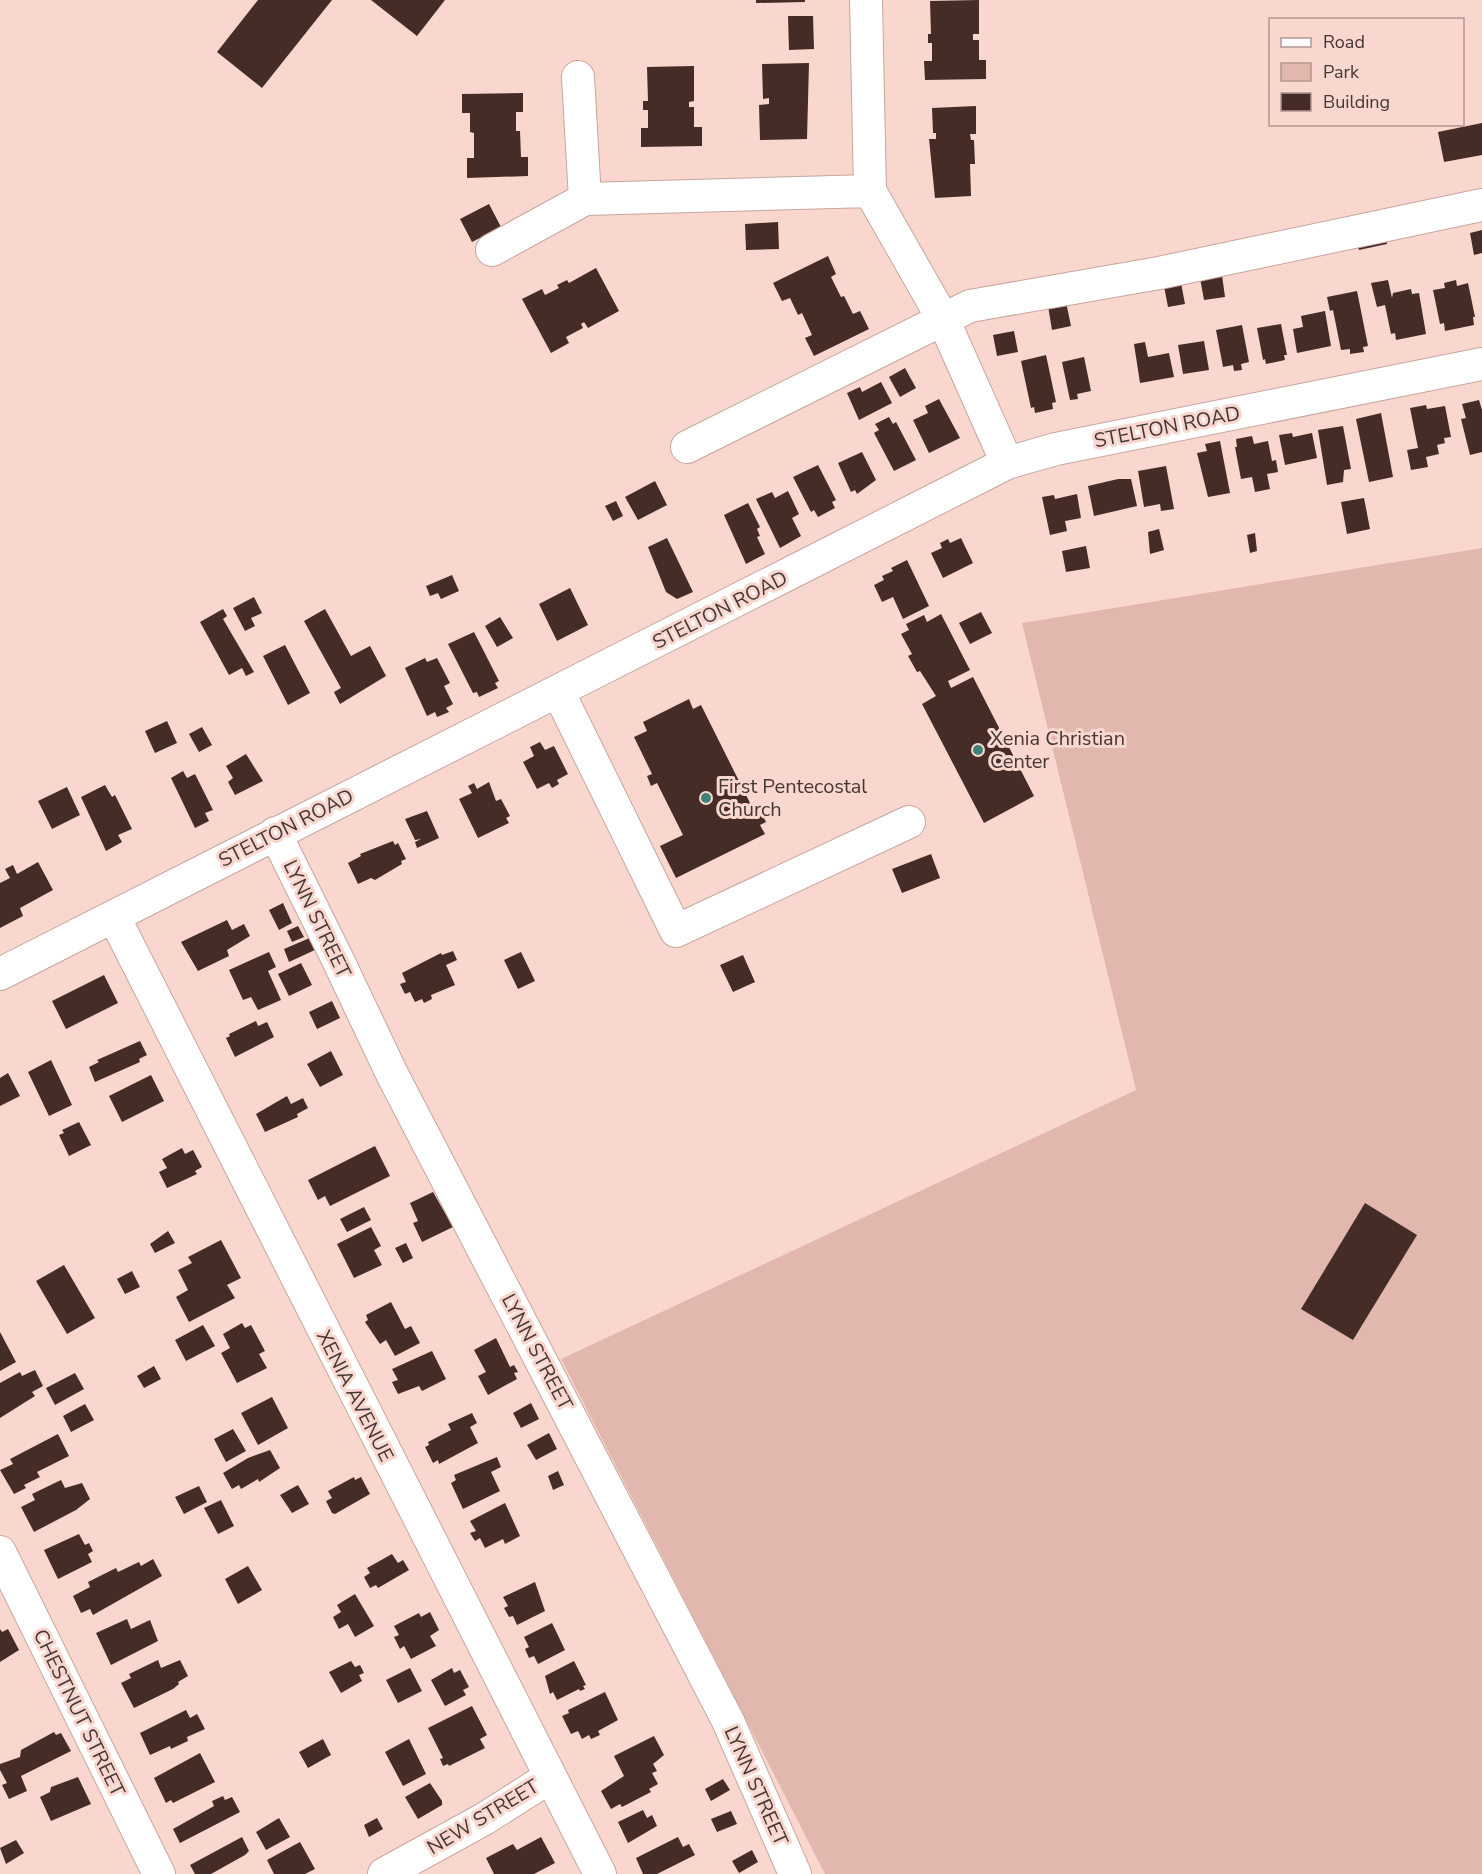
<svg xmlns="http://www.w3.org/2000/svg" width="1482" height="1874" font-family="'Nunito Sans',sans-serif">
  <rect width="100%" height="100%" fill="#f9d7cf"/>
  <!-- green -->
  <path fill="#e2b8ae" d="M1482,548V1874H825L561,1359L1136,1090L1022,623Z"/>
  <!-- building -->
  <path fill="#452c26" d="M258,0H332L262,88L217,52Z
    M371,0H445L417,36Z
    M756,0H805V2L756,3Z
    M979,0V34H973V40H979V60H986V79L925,80L924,61H932V43H928V34H931L930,1Z
    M788,16H813L814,49L789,50Z
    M809,63L807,139L760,140L759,105L769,104V98L763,99L762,64Z
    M694,66V101L689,102V107H694V127H702V146L641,147V128H648V110H643V101H648L647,67Z
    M523,93V112H516V131H520L521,157H528V176L467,178V158H474V133L470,132V113H462V94Z
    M976,106V134H970L971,140H974L975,164H970L971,196L935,198L929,139H936V133H933L932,108Z
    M1482,123V155L1444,162L1438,132Z
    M489,204L501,227L472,242L460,219Z
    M778,222L779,249L746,250L745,224Z
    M1384,228L1387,244L1359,250L1355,234Z
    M1482,230V253L1474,255L1470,233Z
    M828,256L836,274L831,277L841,297L844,296L853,314L860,311L869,329L814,356L805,338L812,335L802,313L798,315L790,298L782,301L773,283Z
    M596,268L619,311L588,328L584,322L581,324L583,328L566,337L569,343L551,353L522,299L542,289L545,295L559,288L557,285L567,280L569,283Z
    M1222,275L1225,297L1204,300L1200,278Z
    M1388,280L1392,298L1393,293L1411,289L1412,294L1419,293L1426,334L1396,340L1395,333L1391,334L1385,305L1377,307L1371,283Z
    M1456,280L1457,286L1468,283L1475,317H1473L1474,325L1445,331L1444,323L1440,324L1433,290L1445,288L1444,283Z
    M1181,283L1185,304L1168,307L1164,286Z
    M1357,291L1368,346L1363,347L1364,352L1350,354V349L1341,350L1333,310L1330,311L1327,297Z
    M1066,302L1071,326L1052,330L1048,306Z
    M1325,311L1331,346L1297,353L1293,329L1303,327L1301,316Z
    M1281,324L1287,355H1284L1285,360L1266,364L1265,359L1263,360L1257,328Z
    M1242,325L1249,362L1241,364L1242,370L1234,371L1233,365L1223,367L1216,330Z
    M1014,331L1018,352L997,356L993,335Z
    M1204,341L1209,370L1183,374L1178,345Z
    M1145,342L1148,357L1169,353L1174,377L1140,383L1134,344Z
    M1046,355L1056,402L1052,403L1053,409L1035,413L1034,407L1031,408L1021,361Z
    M1084,357L1091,391L1077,394L1078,399L1070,400L1062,362Z
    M905,368L916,388L900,397L889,377Z
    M881,382L892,403L859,420L847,393L860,387L862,392Z
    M939,399L960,438L929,453L913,420L928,413L925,406Z
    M1479,400L1482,410V452L1470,455L1461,419L1466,418L1462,404Z
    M1426,405L1427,409L1445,406L1451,437L1444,438L1445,443L1437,445L1439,454L1426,457L1428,467L1411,470L1407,450L1418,448L1410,408Z
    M1381,413L1393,477L1369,482L1356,419Z
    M889,417L893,424L896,422L916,460L894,471L874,433L879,430L875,424Z
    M1343,426L1351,469L1344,470L1343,482L1327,485L1318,430Z
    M1292,433L1293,437L1312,433L1317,458L1285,465L1279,435Z
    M1252,436L1254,444L1268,441L1272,461L1276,460L1278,472L1267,474L1270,489L1255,492L1252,477L1241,479L1235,447H1237L1236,439Z
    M1220,441L1230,493L1208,497L1197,453L1207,451L1205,444Z
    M862,452L876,480L857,494L855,490L851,492L838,463Z
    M818,465L836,500L832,502L835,508L818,517L814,510L811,512L793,477Z
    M1166,466L1174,509L1161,511L1160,504L1144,507L1138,471Z
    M1118,479H1131L1137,506L1094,516L1088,486Z
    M655,481L667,505L638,520L625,497Z
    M788,491L799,514L792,518L801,536L780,548L756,499L772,492L775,498Z
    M1077,494L1081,518L1065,521L1067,531L1050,535L1042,497L1054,495L1055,499Z
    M1364,498L1370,529L1347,534L1341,502Z
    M616,501L623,516L613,521L605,506Z
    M748,503L760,527L757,529L760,536L757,537L765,554L746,564L724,515Z
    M1159,529L1164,550L1150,554L1148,532Z
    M1255,533L1257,551L1250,553L1247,535Z
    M667,538L693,592L677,599L666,592L648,547Z
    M961,538L973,563L943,578L931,553L942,548L940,543L948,539L950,543Z
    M1086,546L1090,568L1066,572L1062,551Z
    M907,560L929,606L903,619L893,597L882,602L874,585L884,580L882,576L893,571L891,568Z
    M452,575L459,591L441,599L438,593L430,596L426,586Z
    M570,588L588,625L557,641L539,604Z
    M254,597L262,613L251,618L255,626L245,631L233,608Z
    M223,609L227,616L223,619L254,672L246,676L242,668L229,675L200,622Z
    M325,609L351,656L370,646L386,676L340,704L334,692L341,688L304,621Z
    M981,612L992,633L970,644L959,623Z
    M941,614L970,670L948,681L951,688L973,677L1034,796L984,823L922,704L936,696L920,671L917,672L908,656L912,654L901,634L909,630L906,624L924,615L927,622Z
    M500,617L513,638L497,647L485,626Z
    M474,632L499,681L495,683L498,688L479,697L477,692L473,693L448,644Z
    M285,645L310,693L288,705L263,656Z
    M425,658L427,662L437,658L450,683L444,686L453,704L446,708L449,712L437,717L435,712L427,716L405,668Z
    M689,699L693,709L701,705L755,813L761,811L766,822L760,825L765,834L676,878L660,846L683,835L657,783L651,786L647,776L652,774L634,737L647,731L643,722Z
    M167,721L177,743L155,753L145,731Z
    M202,727L212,745L199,752L189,734Z
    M540,742L545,750L554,746L568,774L557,780L559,784L552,788L549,783L537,789L523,762L534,756L530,747Z
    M246,754L263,781L235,795L228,782L233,778L226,766Z
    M183,771L187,778L195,774L213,810L205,813L209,821L195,828L171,778Z
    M489,782L496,801L501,799L510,816L506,818L509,823L478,838L459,799L472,793L468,786L474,783L477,789Z
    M105,785L112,797L115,795L132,829L118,835L122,842L106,851L81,797Z
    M67,787L80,815L52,829L38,801Z
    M427,811L439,838L417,848L415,842L421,839L415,840L405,819Z
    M393,841L395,845L398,843L406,859L401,861L402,864L375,880L371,878L358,884L348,863L361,856L360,854Z
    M931,854L940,878L902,893L892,869Z
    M38,862L53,890L20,908L23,916L0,928V883L10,878L5,869L13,865L17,874Z
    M283,903L292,923L279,930L269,910Z
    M227,920L232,930L244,924L250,936L227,950L229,956L198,971L181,942Z
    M298,926L304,937L292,942L287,931Z
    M312,937L317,949L289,962L284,949Z
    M453,951L457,960L446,965L455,985L431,995L432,999L424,1003L422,999L415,1002L410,992L405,994L400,984L406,982L402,973L441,953L442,955Z
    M269,952L276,967L268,971L281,1000L258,1010L251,997L243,1000L229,970Z
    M521,952L535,981L518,989L504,960Z
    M743,955L755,982L733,992L720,965Z
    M301,963L312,985L289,996L278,974Z
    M104,975L118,1003L66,1029L52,1001Z
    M332,1001L340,1018L317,1029L309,1012Z
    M256,1021L258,1026L267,1022L274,1037L235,1057L226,1038L230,1036L229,1034Z
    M140,1041L147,1055L139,1059L140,1062L95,1082L89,1067L99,1062L97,1060Z
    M331,1051L343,1075L320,1087L307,1064Z
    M51,1060L72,1105L49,1116L28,1072Z
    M8,1073L20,1096L0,1106V1078Z
    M151,1075L164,1101L122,1122L109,1096Z
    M287,1096L291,1104L303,1098L308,1108L297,1114L298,1117L265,1132L256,1114Z
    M79,1122L91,1145L69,1156L59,1135L64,1133L62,1130Z
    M375,1146L390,1176L330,1206L325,1196L318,1200L308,1180Z
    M182,1148L185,1154L193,1150L202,1167L195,1171L197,1174L167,1188L159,1172L167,1168L162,1159Z
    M433,1192L453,1227L422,1242L413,1223L418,1221L410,1203Z
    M1365,1203L1417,1235L1353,1340L1301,1309Z
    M364,1207L371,1220L347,1232L340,1219Z
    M371,1227L381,1246L374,1250L382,1265L354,1278L337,1244Z
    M168,1231L175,1243L155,1253L150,1244Z
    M221,1240L241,1278L227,1285L235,1298L189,1322L176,1297L188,1290L178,1270L192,1263L188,1257Z
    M406,1243L413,1258L403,1263L395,1248Z
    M64,1265L95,1318L67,1334L36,1281Z
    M132,1271L140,1287L125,1294L117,1279Z
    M391,1302L405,1329L411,1326L420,1343L395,1356L386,1340L380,1344L365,1322L368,1320L366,1315Z
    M242,1323L245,1328L251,1325L265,1351L259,1354L267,1368L237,1383L221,1353L230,1348L223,1334Z
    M203,1325L215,1346L186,1361L175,1340Z
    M0,1332L16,1362L0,1371Z
    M496,1338L510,1367L514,1365L518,1372L514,1373L517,1379L488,1395L478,1376L486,1372L474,1350Z
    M432,1351L446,1379L422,1391L419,1386L398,1394L392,1382L398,1380L392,1369Z
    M154,1366L161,1379L144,1388L137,1376Z
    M35,1370L43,1386L32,1392L35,1396L0,1418V1383L20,1372L22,1376Z
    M75,1373L84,1389L55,1405L46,1388Z
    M272,1397L288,1428L258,1445L241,1413Z
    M531,1403L539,1419L521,1428L513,1413Z
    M85,1404L94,1420L71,1432L63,1416Z
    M472,1413L477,1423L470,1427L478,1443L439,1464L438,1460L433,1463L425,1447L429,1445L428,1442L451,1430L448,1424Z
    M233,1429L246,1451L226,1462L214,1439Z
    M549,1433L557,1449L536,1460L527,1445Z
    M58,1434L69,1456L37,1472L40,1477L24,1485L26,1488L14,1494L0,1470L13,1464L10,1459Z
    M270,1450L280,1468L259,1482L258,1479L241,1489L239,1485L232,1489L223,1473L248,1458Z
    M497,1457L501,1467L491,1472L500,1491L463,1509L451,1483L456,1480L454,1475Z
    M558,1471L564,1485L553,1490L548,1476Z
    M354,1477L355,1480L361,1477L370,1494L335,1514L332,1513L326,1501L332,1498L328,1491Z
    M61,1480L65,1488L82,1483L90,1499L76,1510L34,1532L21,1507L35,1500L32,1494Z
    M298,1485L309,1504L292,1513L280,1495Z
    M199,1486L207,1502L184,1514L175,1497Z
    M221,1500L234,1526L218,1534L204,1508Z
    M505,1503L520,1536L505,1544L503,1539L485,1548L480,1538L475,1541L470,1533L476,1531L470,1521Z
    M79,1534L85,1545L89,1543L93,1551L88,1554L92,1562L58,1579L44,1550Z
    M392,1554L398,1563L403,1560L409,1570L378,1588L376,1585L370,1588L364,1577L370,1573L367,1568Z
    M153,1559L162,1576L93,1615L90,1609L81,1613L73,1596L90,1587L88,1582L116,1568L118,1572L139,1562L141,1566Z
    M248,1566L262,1590L238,1604L225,1579Z
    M535,1582L545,1611L517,1625L513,1616L509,1617L504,1608L508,1606L503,1597Z
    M355,1594L374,1626L355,1637L348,1624L339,1629L333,1617L341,1612L337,1605Z
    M430,1612L439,1630L430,1636L436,1646L411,1659L404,1646L400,1649L394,1637L399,1635L394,1626L419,1613L421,1617Z
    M127,1619L131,1629L150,1620L158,1641L111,1665L96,1633Z
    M552,1623L565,1650L538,1664L534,1656L529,1658L525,1649L529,1647L524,1637Z
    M0,1629L2,1632L8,1629L19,1650L0,1662Z
    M158,1660L161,1668L180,1660L188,1676L178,1682L179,1684L173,1689L134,1708L121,1683L131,1678L129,1674Z
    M351,1661L355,1667L360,1665L364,1673L359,1675L362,1681L341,1693L329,1672Z
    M574,1661L586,1685L583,1686L585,1689L580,1691L579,1689L557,1700L553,1692L550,1694L545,1676Z
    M410,1668L422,1691L398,1703L386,1680Z
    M452,1668L454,1673L460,1670L469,1687L463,1690L466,1695L445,1706L431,1680Z
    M605,1692L618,1720L598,1731L600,1735L591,1739L589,1735L582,1739L578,1731L571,1734L562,1716L569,1713L568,1710Z
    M472,1706L487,1735L480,1739L485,1748L449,1766L448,1764L443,1766L440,1759L443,1758L428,1728Z
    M186,1710L190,1718L197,1714L205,1729L187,1737L188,1741L171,1749L170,1746L150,1755L140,1733Z
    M54,1732L56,1735L61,1733L71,1751L21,1776L27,1791L9,1799L2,1785L7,1783L0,1770V1764L20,1757L21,1750Z
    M654,1736L664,1755L653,1764L657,1771L652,1773L658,1784L649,1789L651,1792L622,1807L620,1804L611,1809L601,1791L624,1776L614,1756Z
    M323,1739L331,1755L308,1768L299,1752Z
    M409,1739L426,1774L403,1786L385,1752Z
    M200,1753L215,1782L173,1803L171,1800L166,1803L154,1778Z
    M78,1777L91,1804L51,1821L40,1797L50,1792L51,1787Z
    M723,1779L730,1790L711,1801L705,1789Z
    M430,1783L442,1801V1805L418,1819L405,1797Z
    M223,1796L225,1800L232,1797L240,1812L180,1843L173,1829L214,1806L212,1801Z
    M643,1810L647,1818L652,1815L657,1826L628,1843L618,1822Z
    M731,1811L737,1824L717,1832L711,1819Z
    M279,1818L290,1837L266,1850L256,1832Z
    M377,1818L383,1829L369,1837L364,1825Z
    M242,1837L249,1851L245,1855L211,1874H195L190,1865Z
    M541,1837L555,1863L534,1874H494L486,1858L513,1844L517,1850Z
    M678,1837L683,1847L689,1844L695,1855L657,1874H643L636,1858Z
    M16,1840L24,1853L6,1864L0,1848Z
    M300,1842L315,1869L305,1874H274L267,1860Z
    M752,1850L758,1862L739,1873L732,1861Z"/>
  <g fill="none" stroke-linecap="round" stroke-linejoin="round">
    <defs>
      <path id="minor" d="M866,0L870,191
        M578,77L585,199L870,191L943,319L1007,463
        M492,250L585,199
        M687,447L970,306L1159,273L1482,205
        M558,691L676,931L909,822
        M275,833L337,958L392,1074L728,1721L795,1874
        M114,917L600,1874
        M0,974L1007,463L1056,449L1482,364
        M0,1552L159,1874
        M384,1874L484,1819L550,1777"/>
    </defs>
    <!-- minor casing -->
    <use href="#minor" stroke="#c6a69e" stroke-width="34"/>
    <!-- minor -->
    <use href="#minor" stroke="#fff" stroke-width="32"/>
  </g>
  <!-- markers -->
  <g fill="#3d8278" stroke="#f9d7cf" stroke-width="2">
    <circle cx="978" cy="750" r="6"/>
    <circle cx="706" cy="798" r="6"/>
  </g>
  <g text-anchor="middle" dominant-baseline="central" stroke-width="6" stroke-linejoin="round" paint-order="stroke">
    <!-- street labels -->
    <g font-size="20" fill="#443734" stroke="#f9d7cf">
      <text transform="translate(1167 427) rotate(-11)">STELTON ROAD</text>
      <text transform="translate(720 610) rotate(-27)">STELTON ROAD</text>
      <text transform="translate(286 828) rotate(-27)">STELTON ROAD</text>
      <text transform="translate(317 919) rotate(64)">LYNN STREET</text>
      <text transform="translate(537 1352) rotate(62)">LYNN STREET</text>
      <text transform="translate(355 1396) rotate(63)">XENIA AVENUE</text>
      <text transform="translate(79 1713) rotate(64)">CHESTNUT STREET</text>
      <text transform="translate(756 1786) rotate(66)">LYNN STREET</text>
      <text transform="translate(483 1817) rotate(-31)">NEW STREET</text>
    </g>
    <!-- poi labels -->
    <g font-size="20" fill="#443734" stroke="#f9d7cf" text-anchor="start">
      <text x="990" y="738">Xenia Christian<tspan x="990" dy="23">Center</tspan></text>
      <text x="718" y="786">First Pentecostal<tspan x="718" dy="23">Church</tspan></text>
    </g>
  </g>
  <!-- legend -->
  <rect x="1269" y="18" width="195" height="108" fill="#f9d7cf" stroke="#b19791" stroke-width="1.5"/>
  <rect x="1281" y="38" width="30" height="9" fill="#ffffff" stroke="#b19791" stroke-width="1.5"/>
  <text x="1323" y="48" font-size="18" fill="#443734">Road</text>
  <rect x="1281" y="63" width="30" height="18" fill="#e2b8ae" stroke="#b19791" stroke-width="1.5"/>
  <text x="1323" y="78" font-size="18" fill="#443734">Park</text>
  <rect x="1281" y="93" width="30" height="18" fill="#452c26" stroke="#b19791" stroke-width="1.5"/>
  <text x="1323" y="108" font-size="18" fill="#443734">Building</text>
</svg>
